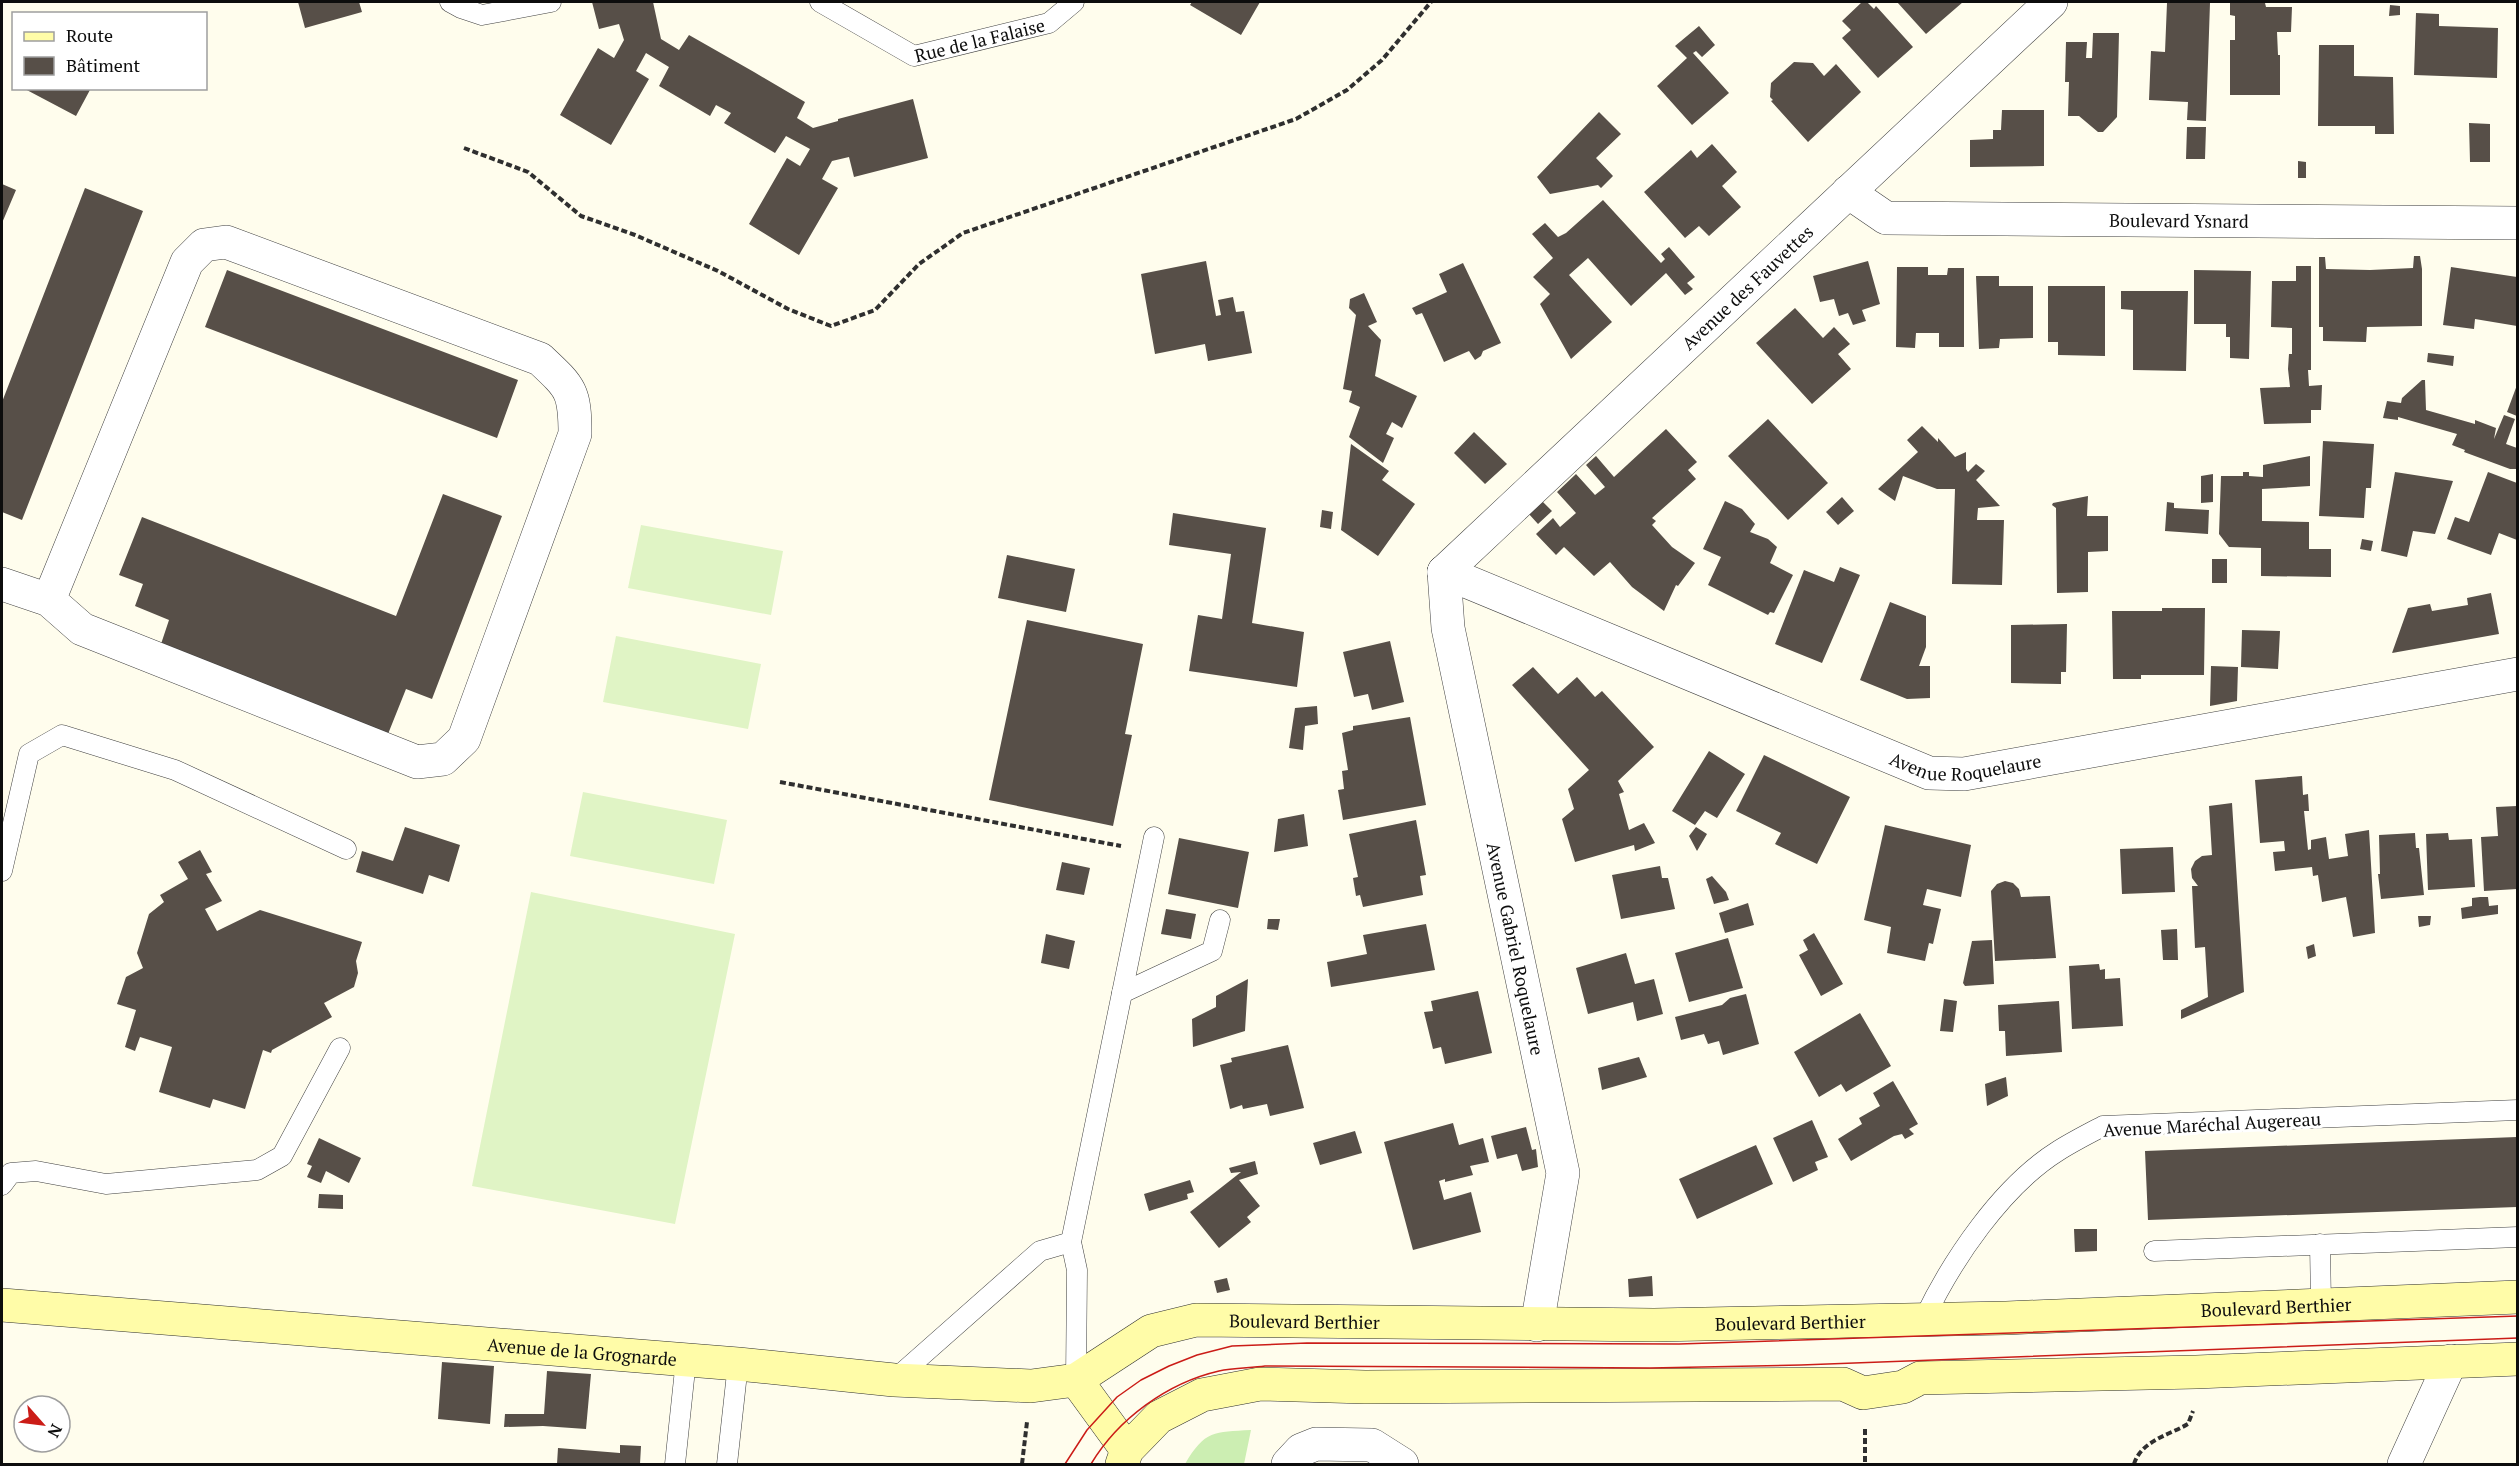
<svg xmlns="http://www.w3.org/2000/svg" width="2519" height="1466" font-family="'PT Serif',serif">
  <rect width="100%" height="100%" fill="#fffded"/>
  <!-- green -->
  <path fill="#cceeb2" d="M1251,1430L1244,1464H1185C1205,1430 1214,1432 1251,1430Z"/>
  <!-- pitch -->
  <path fill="#e0f4c5" d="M641,525L783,551L771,615L628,588Z
    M616,636L761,664L748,729L603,702Z
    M583,792L727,820L714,884L570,856Z
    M531,892L735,934L675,1224L472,1186Z"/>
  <!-- building -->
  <path fill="#574f48" d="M298,2H359L362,12L305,28Z
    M592,2H653L661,39L679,50L689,35L754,72L805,102L797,118L813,128L838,121V119L913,99L928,158L854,177L849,157L832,161L822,179L838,188L799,255L749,224L787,158L800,166L810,149L786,136L775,153L724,123L731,113L716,105L710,116L659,86L669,67L646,53L636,71L649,79L611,145L560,115L598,48L614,58L624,40L619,24L599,29Z
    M1192,2H1260L1241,35L1190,5Z
    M1862,2H1867L1874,9L1876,6L1913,47L1878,78L1842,38L1851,30L1842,21Z
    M1897,2H1963L1926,34Z
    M2254,2L2265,3L2266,7H2292L2291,32H2277L2278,55H2280V95H2230V40H2235V16L2230,15V3Z
    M2167,3H2210L2206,121L2187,120L2188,102L2149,100L2151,51L2165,52Z
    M2390,5L2400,6V15L2389,16Z
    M2416,13L2439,14V26L2498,28L2497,78L2414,75Z
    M1699,26L1715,45L1702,57L1696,51L1693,53L1729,93L1692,125L1657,86L1687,58L1675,46Z
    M2093,33H2119L2117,117L2103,132H2098L2079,116H2068L2069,82H2065L2066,42H2087L2086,58H2092Z
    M2319,45H2354V76L2393,77L2394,134H2375V126H2318Z
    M1794,62L1813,63L1824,76L1836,64L1861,92L1808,142L1771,101L1773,100L1770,97L1771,83Z
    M23,88H91L76,116Z
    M2002,110H2044V166L1970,167V140L1993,139V130H2001Z
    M1599,112L1621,134L1596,158L1613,176L1601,188L1598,185L1550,194L1537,177Z
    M2469,123L2490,124V162H2470Z
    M2187,127H2206L2205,159H2186Z
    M1712,144L1737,172L1722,186L1741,207L1709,236L1699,226L1685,238L1644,192L1691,150L1697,158Z
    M2298,161L2306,162V178H2298Z
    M2,184L16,190L2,223Z
    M85,188L143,211L22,520L2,512V402Z
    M1603,200L1661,263L1665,259L1661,254L1669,247L1695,277L1687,283L1693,289L1685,295L1666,273L1631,306L1588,258L1569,275L1612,322L1571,359L1540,304L1550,294L1533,277L1553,258L1532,234L1545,223L1558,237L1566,233Z
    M2414,256H2420L2422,269V326L2367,327L2366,342L2323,341V327H2319V257H2325L2326,269L2370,270L2413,268Z
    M1206,261L1216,316L1221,315L1218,300L1233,297L1236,312L1244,311L1252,353L1208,361L1205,344L1155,354L1141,274Z
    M1868,261L1880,304L1862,310L1866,321L1853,325L1848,313L1839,316L1834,299L1820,302L1813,276Z
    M1463,263L1501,343L1483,351L1481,356L1475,360L1469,351L1444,362L1422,313L1416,315L1412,308L1447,292L1439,274Z
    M2296,266H2311V370H2308L2309,386L2322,385L2321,410H2311V423L2264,424L2260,388L2290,387L2288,369L2289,354H2292V328L2271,327L2272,281H2296Z
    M1897,267H1928V275H1947L1948,268H1964V347H1939V333H1916L1915,348L1896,347Z
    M2451,267L2517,277V326L2475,319L2474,329L2443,325Z
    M227,270L518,380L497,438L205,327Z
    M2194,270L2251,271L2249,359L2230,358V337H2226V324H2194Z
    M1976,276H1999V286H2033V338L2000,339L1999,348L1979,349Z
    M2048,286H2105V356L2058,355V342H2048Z
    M2121,291H2188L2186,371L2133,370V310L2121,309Z
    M1364,293L1377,322L1368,326L1381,340L1375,376L1417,396L1402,428L1392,422L1386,434L1394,438L1383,463L1349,437L1360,407L1349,402L1352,391L1343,389L1356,315L1349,308L1350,299Z
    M1795,308L1823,338L1834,327L1850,344L1838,354L1851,369L1812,404L1756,343Z
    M2428,353L2454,356L2453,366L2427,362Z
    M2422,380H2425L2426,410L2475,424V420L2496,428L2494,439L2504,415L2515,419L2506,444L2517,448V469H2510L2464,452L2465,450L2452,445L2457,434L2398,417V420L2383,418L2387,401L2401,403L2402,398Z
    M2517,385V416L2507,412Z
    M1768,419L1828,483L1788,520L1728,456Z
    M1922,426L1938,442V438L1955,457L1966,452V469L1968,472L1976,464L1985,471L1976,480L2000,506L1978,508L1977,520H2004L2002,585L1952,584L1955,489H1937L1903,476L1895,501L1878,489L1918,452L1907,440Z
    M1666,429L1697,462L1688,470L1696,479L1652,518L1656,521L1652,525L1672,547L1695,563L1678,586L1676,585L1664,611L1632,587L1610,562L1594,576L1564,547L1556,555L1536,534L1553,518L1560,527L1576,513L1557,492L1576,474L1595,495L1605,487L1586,465L1596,456L1614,477Z
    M1474,432L1507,464L1485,484L1454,453Z
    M2323,441L2374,444L2371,488H2366L2364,518L2319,516Z
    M1351,444L1389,471L1382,480L1415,504L1378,556L1341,530Z
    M2310,456V486L2262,489V521L2309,522V549H2331V577L2261,576V548L2229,547L2219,534L2221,476H2243V472H2249V476L2263,477V465Z
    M2395,472L2453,481L2435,534L2413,531L2407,557L2381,551Z
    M2488,472L2517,483V540L2499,533L2491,555L2447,539L2455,517L2469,522Z
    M2213,474V502L2201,503V476Z
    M443,494L502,516L432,699L406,689L388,734L160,647L169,620L135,606L143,584L119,575L142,517L396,616Z
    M2088,496L2087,516H2108V551L2088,552V592L2057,593L2056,508L2052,505L2053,503Z
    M1842,497L1854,511L1838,525L1826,512Z
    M1541,500L1552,511L1538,524L1528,513Z
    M1725,501L1742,509L1755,524L1750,532L1768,539L1777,547L1770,563L1793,575L1774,613L1770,612L1768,615L1708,585L1721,557L1703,549Z
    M2167,502L2174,503V508L2209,510L2208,534L2165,531Z
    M1322,510L1333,512L1331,529L1320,527Z
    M1173,513L1266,528L1252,623L1304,632L1297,687L1189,671L1198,615L1222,619L1231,554L1169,545Z
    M2362,539L2373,541L2371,551L2360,549Z
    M1007,555L1075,569L1066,612L998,598Z
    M2212,559H2227V583H2212Z
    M1840,567L1860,575L1822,663L1775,644L1804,570L1834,582Z
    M2491,593L2499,634L2392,653L2408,608L2430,604L2432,611L2468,605L2467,598Z
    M1890,602L1926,616V647L1919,666H1930V698L1907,699L1860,680Z
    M2162,608H2205L2204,675H2141V679H2113L2112,611H2162Z
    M1027,620L1143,644L1125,734L1132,735L1113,826L989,800Z
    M2067,624L2066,672H2061V684L2011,683V625Z
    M2242,630L2280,631L2278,669L2241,667Z
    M1390,641L1404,702L1372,710L1368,694L1354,697L1343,652Z
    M2211,666L2238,667L2237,701L2210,706Z
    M1533,667L1558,694L1577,677L1595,697L1602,691L1654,747L1618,781L1624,792L1619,794L1629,830L1644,823L1655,843L1635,851L1634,845L1575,862L1562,819L1574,809L1568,789L1589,770L1512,685Z
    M1317,706L1318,724L1305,726L1303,750L1289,748L1295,708Z
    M1410,717L1426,805L1343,820L1338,790L1344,789L1342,771L1348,770L1342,733L1353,730V726Z
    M1709,751L1745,774L1717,818L1705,811L1695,825L1672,811Z
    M1764,755L1850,797L1817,864L1775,844L1781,833L1736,811Z
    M2302,776L2303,795L2308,794L2309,811H2304L2308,850L2311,849V840L2326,837L2329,859L2348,856L2345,834L2369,830L2375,933L2353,937L2346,897L2322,902L2318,875L2313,876L2312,867L2275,871L2273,852L2285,851L2284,841L2260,843L2255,780Z
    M2232,803L2244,992L2181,1019V1010L2208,997L2205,947L2195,948L2192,886H2198L2192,878L2191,869L2195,861L2202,856L2212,855L2209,806Z
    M2517,806V889L2484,891L2481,837L2498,836L2496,807Z
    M1304,814L1308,846L1274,852L1278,819Z
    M1416,820L1426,875L1420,876L1423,895L1363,907L1360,895L1356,896L1353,878L1358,877L1349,834Z
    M1885,825L1971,845L1961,897L1927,889L1923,905L1941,909L1933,944L1929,943L1925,961L1887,953L1891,927L1864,920Z
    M405,827L460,845L449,882L429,875L423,894L356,872L362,851L393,861Z
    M1696,827L1707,834L1697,851L1689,836Z
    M2415,833L2416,848H2419L2424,895L2381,899L2378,874H2380L2379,835Z
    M2448,833L2449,840L2472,839L2475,887L2428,890L2426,834Z
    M1179,838L1249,852L1238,908L1168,894Z
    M2173,847L2175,892L2122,894L2120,849Z
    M200,850L212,872L206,874L222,901L205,909L217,931L260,910L362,942L356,961L358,973L354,987L324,1003L332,1017L272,1050L271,1053L263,1050L245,1109L213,1099L210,1108L159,1092L172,1047L140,1037L135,1051L125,1047L136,1010L117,1004L126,977L143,968L137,953L149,914L164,902L160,895L188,879L178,862Z
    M1062,862L1090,868L1084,895L1056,890Z
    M1660,866L1662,878H1668L1675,909L1621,919L1612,875Z
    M1712,876L1726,892L1729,900L1714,904L1706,879Z
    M2005,881L2013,883L2019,889L2021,897L2050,896L2056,958L1995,961L1991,891L1997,884Z
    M2480,897H2488L2489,906L2498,905V914L2462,919L2461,908L2472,906V898Z
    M1748,903L1754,925L1725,933L1719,913Z
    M1166,909L1196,914L1191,939L1161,934Z
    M2418,916H2431L2430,925L2419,927Z
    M1268,919H1280L1278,930L1267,929Z
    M1426,924L1435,970L1331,987L1327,962L1367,954L1363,935Z
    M2177,929L2178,960H2163L2161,930Z
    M1814,933L1843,984L1821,996L1799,955L1808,950L1803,940Z
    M1046,934L1075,941L1069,969L1041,963Z
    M1728,938L1743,988L1689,1002L1675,953Z
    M1992,940L1994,984L1965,986L1963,983L1972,941Z
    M2314,944L2316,956L2308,959L2306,947Z
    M1626,953L1635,984L1654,979L1663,1014L1637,1021L1633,1002L1588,1014L1576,968Z
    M2099,964L2100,970L2105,969V979L2120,978L2123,1026L2072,1029L2069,966Z
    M1248,979L1245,1031L1193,1047L1192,1019L1216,1007V996Z
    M1478,991L1492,1053L1445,1064L1441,1047L1433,1049L1424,1012L1433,1011L1431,1001Z
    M1746,994L1759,1044L1723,1055L1719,1041L1708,1044L1704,1034L1681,1040L1675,1017L1722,1005L1730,998Z
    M1944,999L1957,1001L1953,1032L1940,1031Z
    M2059,1001L2062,1052L2006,1056L2005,1031H1999L1998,1005Z
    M1860,1013L1891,1066L1846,1092L1841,1084L1819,1097L1794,1052Z
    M1288,1045L1304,1108L1270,1116L1267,1104L1243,1109L1242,1105L1230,1109L1220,1065L1232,1062L1231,1058Z
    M1639,1057L1647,1077L1602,1090L1598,1068Z
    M2006,1077L2008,1096L1987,1106L1985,1084Z
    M1893,1081L1918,1124L1909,1129L1914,1134L1905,1139L1902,1134L1894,1136L1851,1161L1838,1139L1862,1124L1859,1118L1880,1106L1873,1093Z
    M1812,1120L1828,1157L1815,1162L1818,1170L1793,1182L1773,1138Z
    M1453,1123L1459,1145L1483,1138L1489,1162L1470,1166L1473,1175L1445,1182V1179L1439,1181L1444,1200L1471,1192L1481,1232L1413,1250L1384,1142Z
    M1526,1127L1532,1150L1536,1149L1538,1167L1522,1171L1517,1154L1497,1159L1491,1136Z
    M1355,1131L1362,1153L1320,1165L1313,1143Z
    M2517,1137V1207L2148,1220L2145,1151Z
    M319,1138L361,1158L349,1183L326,1171L321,1183L307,1177L312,1166L307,1164Z
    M1756,1145L1773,1184L1697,1219L1679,1179Z
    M1255,1161L1258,1174L1239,1180L1260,1206L1247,1217L1251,1222L1219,1248L1190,1212L1241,1172L1231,1173L1229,1168Z
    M1190,1180L1194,1192L1187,1194L1188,1199L1149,1211L1144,1194Z
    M319,1194L343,1195V1209L318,1208Z
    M2074,1229H2097V1251L2075,1252Z
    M1652,1276L1653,1296L1629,1297L1628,1279Z
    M1227,1278L1230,1290L1217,1293L1214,1281Z
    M442,1362L494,1366L490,1424L438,1419Z
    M547,1371L591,1374L586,1429L543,1426L504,1427L505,1414H544Z
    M620,1445L641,1446L640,1464H557L558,1448L620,1453Z"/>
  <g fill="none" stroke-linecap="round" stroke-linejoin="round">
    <defs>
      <g id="lane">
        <path d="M450,2L461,8L482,15L551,2"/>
        <path id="s1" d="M820,2L914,56L1049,23L1074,2"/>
        <path d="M2,871L29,754L62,735L175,770L346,849"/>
        <path d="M1122,993L1212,951L1220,920"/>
        <path d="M2,1185L11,1173L36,1171L106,1184L257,1170L282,1156L340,1048"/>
        <path d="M2320,1244L2321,1305"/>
        <path d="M2154,1251L2518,1237"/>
        <path d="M1924,1319C1952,1260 2002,1186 2058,1151C2072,1142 2088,1134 2103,1126L2518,1110"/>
        <path d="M894,1380L1040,1251L1071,1242"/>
        <path d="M1076,1380L1077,1270L1071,1242L1154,837"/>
        <path d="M675,1464L686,1360"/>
        <path d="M727,1464L738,1364"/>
      </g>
      <g id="street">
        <path id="s2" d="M1848,192L1886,218L2518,223"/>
        <path id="s3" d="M1444,572L1929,773L1964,774L2518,674"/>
        <path id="s4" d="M1444,572L2051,2"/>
        <path id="s5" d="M1444,572L1448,628L1563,1173L1537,1325"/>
        <path d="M2,584L49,600L82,629L417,762L443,759L464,739L575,434C575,391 571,388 540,359L226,242L204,245L187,262L49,600"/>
        <path d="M1288,1464L1301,1450L1316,1444L1372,1445L1402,1464"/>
        <path d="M2404,1464L2451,1361"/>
      </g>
      <g id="secondary">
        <path id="s6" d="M2,1305L738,1364L894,1380L1031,1386L1076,1380L1151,1331L1196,1320L1654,1325L2006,1318L2518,1297"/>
        <path d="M1076,1380L1127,1450"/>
        <path d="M1122,1464L1127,1450L1159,1417L1202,1395L1260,1384L1365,1387L1843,1384L1863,1393L1903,1387L1920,1378L2196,1372L2518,1359"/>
      </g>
    </defs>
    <!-- lane casing -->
    <use href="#lane" stroke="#404040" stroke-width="21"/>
    <!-- street casing -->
    <use href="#street" stroke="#404040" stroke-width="34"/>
    <!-- secondary casing -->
    <use href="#secondary" stroke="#2f2f2f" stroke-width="34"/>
    <!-- path -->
    <path stroke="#2f2f2f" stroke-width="4" stroke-dasharray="6 3" stroke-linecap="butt" d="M464,148L528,172L581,216L635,235L718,271L788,309L831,326L875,310L919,264L963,233L1296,119L1347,90L1382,60L1431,2
      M780,782L1121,846
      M1865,1429V1464
      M1022,1464L1027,1422
      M2134,1464C2141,1441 2169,1435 2188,1424L2193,1411"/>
    <!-- lane -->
    <use href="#lane" stroke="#fff" stroke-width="20"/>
    <!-- street -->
    <use href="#street" stroke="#fff" stroke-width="33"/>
    <!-- secondary -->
    <use href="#secondary" stroke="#fffca8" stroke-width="33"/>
    <!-- tram -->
    <path stroke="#cb1c17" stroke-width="1.5" d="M1065,1464L1087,1430L1117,1397L1141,1380L1169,1366L1197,1355L1232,1346L1307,1343L1679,1344L2518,1316
      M1091,1464C1118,1419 1167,1383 1219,1371C1233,1368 1250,1368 1265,1366L1650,1368L1801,1365L2518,1338"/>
  </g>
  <g text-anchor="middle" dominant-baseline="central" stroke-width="6" stroke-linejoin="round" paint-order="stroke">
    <!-- street labels -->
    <g font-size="18" fill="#0d0d0d" stroke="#fff">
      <text stroke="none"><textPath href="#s1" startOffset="176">Rue de la Falaise</textPath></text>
      <text stroke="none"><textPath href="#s2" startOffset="339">Boulevard Ysnard</textPath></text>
      <text stroke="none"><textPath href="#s4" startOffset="416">Avenue des Fauvettes</textPath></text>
      <text stroke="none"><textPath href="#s3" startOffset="561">Avenue Roquelaure</textPath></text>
      <text stroke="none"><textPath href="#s5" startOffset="384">Avenue Gabriel Roquelaure</textPath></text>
      <text transform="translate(2212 1124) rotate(-3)">Avenue Maréchal Augereau</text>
      <text stroke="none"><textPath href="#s6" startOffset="2294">Boulevard Berthier</textPath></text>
      <text stroke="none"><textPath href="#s6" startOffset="1322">Boulevard Berthier</textPath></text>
      <text stroke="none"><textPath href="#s6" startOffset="1808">Boulevard Berthier</textPath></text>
      <text stroke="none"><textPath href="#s6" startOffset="582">Avenue de la Grognarde</textPath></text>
    </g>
  </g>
  <!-- border -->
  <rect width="2519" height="1466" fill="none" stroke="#0d0d0d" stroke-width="6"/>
  <!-- legend -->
  <rect x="12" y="12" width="195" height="78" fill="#ffffff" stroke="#9e9e9e" stroke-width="1.5"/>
  <rect x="24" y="32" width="30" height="9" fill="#fffca8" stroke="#9e9e9e" stroke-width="1.5"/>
  <text x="66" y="42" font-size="18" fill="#0d0d0d">Route</text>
  <rect x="24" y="57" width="30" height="18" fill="#574f48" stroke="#9e9e9e" stroke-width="1.5"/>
  <text x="66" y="72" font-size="18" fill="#0d0d0d">Bâtiment</text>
  <!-- north arrow -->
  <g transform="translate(42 1424) rotate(118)"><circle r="28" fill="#ffffff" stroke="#9e9e9e" stroke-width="1.5"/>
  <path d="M0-4.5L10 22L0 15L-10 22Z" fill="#cb1c17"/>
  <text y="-9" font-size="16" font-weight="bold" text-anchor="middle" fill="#0d0d0d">N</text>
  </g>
</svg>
